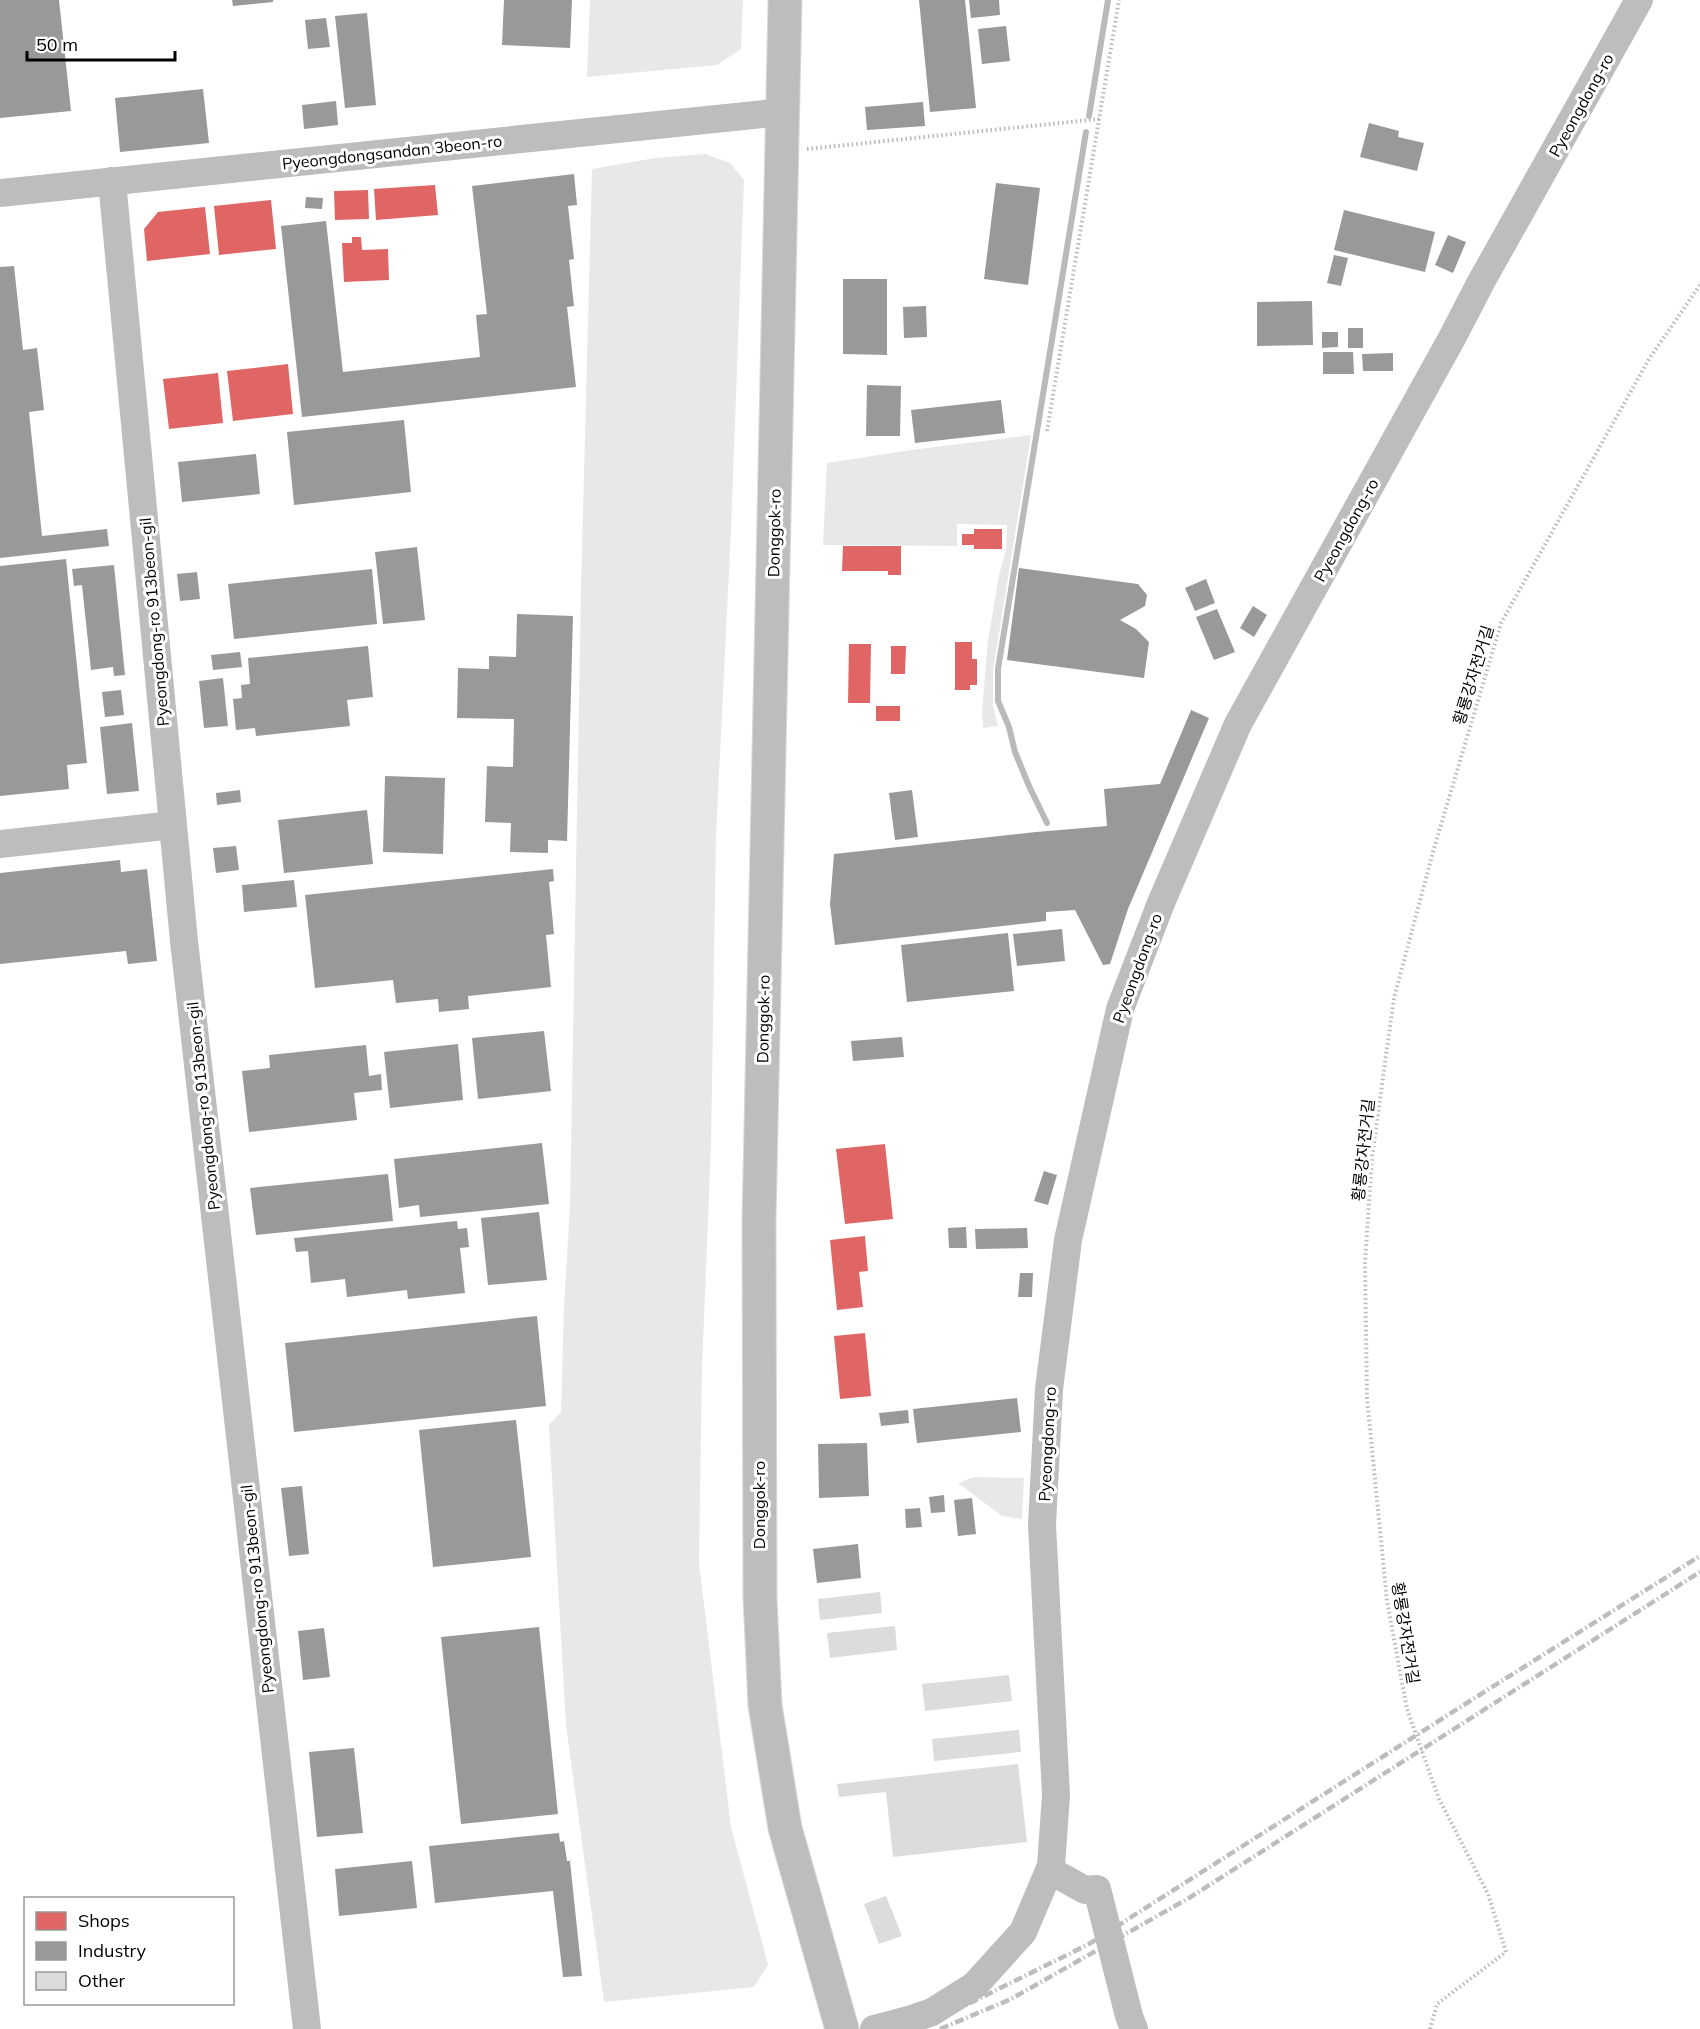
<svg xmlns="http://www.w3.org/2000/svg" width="1700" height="2029" font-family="Mulish,'Noto Sans KR',sans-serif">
  <rect width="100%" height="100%" fill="#fff"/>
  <!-- green -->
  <path fill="#e8e8e8" d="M590,0H743L741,49L717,65L587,77Z
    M705,154L730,163L744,180L731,531L716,834L711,1146L702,1368L699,1563L731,1827L768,1965L754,1987L604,2002L566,1726L549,1425L561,1412L564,1307L570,1206L581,589L592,169L655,158Z
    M1031,435L993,671V705L998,726L983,728L982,710L988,641L999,575L1006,551L1007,525L957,524V546L823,545L827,463L911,450Z
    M974,1477L1024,1478L1022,1519L1002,1516L958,1483Z"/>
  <!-- shops -->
  <path fill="#e06666" d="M435,185L438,215L376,220L374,189Z
    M368,190L369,219L335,220L334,191Z
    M271,200L276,249L219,255L214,206Z
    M205,207L210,254L147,261L144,229L158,212Z
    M352,237H361L362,250L388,249L389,280L344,282L342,243H352Z
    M288,364L293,414L233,421L227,371Z
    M218,373L223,423L169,429L163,379Z
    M974,529H1002V549H974V545H962V534H974Z
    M843,546H901V575H888V571H842Z
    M955,642H972V659H977V685H970V690H955Z
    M849,644H871L870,703H848Z
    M891,646H906L905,674H891Z
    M876,706H900V721H876Z
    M885,1144L893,1219L845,1224L836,1149Z
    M865,1236L868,1271L859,1272L863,1307L837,1310L830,1240Z
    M865,1333L871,1396L840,1399L834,1336Z"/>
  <!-- industry -->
  <path fill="#999" d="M0,0H59L71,111L0,118Z
    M232,0H273V2L233,6Z
    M504,0H572L570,48L502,45Z
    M919,0H965L976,108L930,112Z
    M969,0H999L1000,15L971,18Z
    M367,13L376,105L345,108L335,16Z
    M326,18L330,47L308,49L305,20Z
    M1006,26L1010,61L982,64L978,29Z
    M203,89L209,143L120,152L115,98Z
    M336,101L338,125L304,129L302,105Z
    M923,102L925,126L867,130L865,107Z
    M1369,123L1399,131L1398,137L1424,143L1417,171L1360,157Z
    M574,174L577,205L568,206L574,259L569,260L574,306L567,307L576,387L302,417L281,226L326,221L343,372L480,357L476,315L487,314L472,186Z
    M996,183L1040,188L1028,285L984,279Z
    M306,197L323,198L322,209L305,208Z
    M1344,210L1435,232L1425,272L1334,250Z
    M1448,235L1466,242L1453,273L1435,265Z
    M1334,255L1348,258L1341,286L1327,283Z
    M14,266L23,350L37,348L44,410L29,412L42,536L107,529L109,546L0,558V267Z
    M843,279H887V355L843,354Z
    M1312,301L1313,345L1257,346V302Z
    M926,306L927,337L904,338L903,307Z
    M1348,328H1363V348H1348Z
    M1322,332H1338V347L1322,348Z
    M1323,352H1353L1354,374H1323Z
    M1393,353V371H1363L1362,354Z
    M867,385L901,386L900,436H866Z
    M1001,400L1005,433L915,443L911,410Z
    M404,420L411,492L294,505L287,432Z
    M256,454L260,494L182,502L178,462Z
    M417,547L425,620L383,624L375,552Z
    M66,559L87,763L67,765L69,789L0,796V566Z
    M114,565L125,675L114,676L113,667L91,670L82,585L74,586L72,569Z
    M1019,568L1138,584L1147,595L1145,606L1120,620L1136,629L1149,642L1144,678L1007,660Z
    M372,569L377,624L234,639L228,584Z
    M197,572L200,599L180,601L177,574Z
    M1206,579L1215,603L1195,611L1185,588Z
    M1253,606L1267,615L1254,637L1240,628Z
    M1217,609L1235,652L1214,660L1196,617Z
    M517,614L573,616L567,841L548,840V853L510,852L511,823L485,822L487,766L513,767L514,719L457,718L458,668L489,669V656L516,657Z
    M368,646L373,697L347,700L350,726L256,736L255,728L236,730L233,699L242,698L241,685L250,684L248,658Z
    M240,652L242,667L213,670L211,655Z
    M223,678L228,726L204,728L199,681Z
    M121,690L124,715L105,717L102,692Z
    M1191,710L1209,718L1128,909L1110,964L1103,965L1075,910L1046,912V921L835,945L830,904L834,854L1036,832L1107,826L1104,789L1160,784Z
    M132,723L139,791L107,794L100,727Z
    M385,776L445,778L443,854L383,852Z
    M240,790L241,802L217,805L216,793Z
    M912,790L918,837L895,840L889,793Z
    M367,810L373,864L284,873L278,820Z
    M236,846L239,870L216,873L213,848Z
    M120,860L121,872L147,869L157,961L128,964L126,951L0,964V873Z
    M553,869L554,881L549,882L554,934L546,935L551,987L468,996L469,1009L439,1012L438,999L396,1003L393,980L315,988L305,895Z
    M294,880L297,907L244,912L242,885Z
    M1062,929L1065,961L1017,966L1013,934Z
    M1008,933L1014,991L907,1002L901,945Z
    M544,1031L551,1091L478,1099L472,1038Z
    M902,1037L904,1057L853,1061L851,1041Z
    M458,1044L463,1100L390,1108L384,1052Z
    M366,1045L369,1076L381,1074L382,1090L354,1093L357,1120L249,1132L242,1071L270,1068L269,1055Z
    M542,1143L549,1204L420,1217L419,1205L399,1208L394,1159Z
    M1044,1171L1057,1175L1048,1205L1034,1201Z
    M388,1174L393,1221L256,1235L250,1188Z
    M539,1212L547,1280L488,1285L481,1218Z
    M457,1221L458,1229L467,1228L469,1247L460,1248L465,1293L408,1299L407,1290L347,1297L345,1279L311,1283L308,1251L296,1252L294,1238Z
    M966,1227L967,1248H949L948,1228Z
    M1027,1228L1028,1248L976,1249L975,1229Z
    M1020,1273H1033L1032,1297H1018Z
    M537,1316L546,1406L294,1432L285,1343Z
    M1017,1398L1021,1432L917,1443L913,1409Z
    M908,1410L909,1423L881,1426L879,1413Z
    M516,1420L531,1557L433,1567L419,1430Z
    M867,1443L869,1496L819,1498L818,1444Z
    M302,1486L309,1554L289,1556L281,1488Z
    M944,1495L945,1512L931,1513L929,1497Z
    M972,1498L976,1534L958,1536L954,1500Z
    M920,1508L922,1527L906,1528L905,1509Z
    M858,1544L861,1578L817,1583L813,1549Z
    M539,1627L558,1814L461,1824L441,1637Z
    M324,1628L330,1677L303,1680L298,1631Z
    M354,1748L363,1833L317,1837L309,1752Z
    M559,1833L560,1842L564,1841L567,1861H570L582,1976L563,1977L553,1891L435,1903L429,1846Z
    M412,1861L417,1908L339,1916L335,1869Z"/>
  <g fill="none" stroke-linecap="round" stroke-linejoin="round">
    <!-- stream -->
    <path stroke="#bababa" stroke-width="6" d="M1089,116L1108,0
      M1047,823L1029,786L1015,752L1009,727L998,701V669L1086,132"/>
  </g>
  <!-- building -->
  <path fill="#dcdcdc" d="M880,1592L882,1613L820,1620L818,1599Z
    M895,1626L897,1650L830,1658L827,1633Z
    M1009,1675L1012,1701L925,1711L922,1684Z
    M1019,1730L1021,1752L934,1761L932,1739Z
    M1018,1764L1027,1842L893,1857L886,1792L839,1797L837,1784Z
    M886,1896L902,1936L879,1944L864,1904Z"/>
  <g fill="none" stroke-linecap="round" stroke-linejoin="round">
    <defs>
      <path id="major" d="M785,0L759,1221L760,1598L765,1705L785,1828L842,2029"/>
    </defs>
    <!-- major casing -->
    <use href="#major" stroke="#dbdbdb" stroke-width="35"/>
    <!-- path -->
    <path stroke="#b8b8b8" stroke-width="4" stroke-dasharray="1.5 3" stroke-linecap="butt" d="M807,149L1099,119
      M1047,431L1119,0
      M1430,2029L1437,2004L1506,1952L1488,1894L1439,1799L1407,1709L1387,1601L1367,1398L1365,1263L1372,1157L1394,998L1433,852L1501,623L1649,359L1700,285"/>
    <!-- minor -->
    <path stroke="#bdbdbd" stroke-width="28" d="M112,181L184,941L307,2029
      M0,193L783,112
      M0,844L173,825
      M1049,1870L1085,1890L1097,1889L1129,2016L1134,2029
      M874,2029L912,2019L932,2012L975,1985L1023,1932L1051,1866L1056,1795L1042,1525L1049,1389L1068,1240L1120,1009L1161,903L1238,724L1452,338L1481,282L1639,0"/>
    <!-- major -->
    <use href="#major" stroke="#bdbdbd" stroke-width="33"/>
    <!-- rail -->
    <path stroke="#bdbdbd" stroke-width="4.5" stroke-dasharray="9 3 1.5 3" stroke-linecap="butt" d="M909,2029L946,2015L1089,1944L1481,1694L1700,1556
      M940,2029L1011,1999L1189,1898L1700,1572"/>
  </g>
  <g text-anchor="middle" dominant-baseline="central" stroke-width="6" stroke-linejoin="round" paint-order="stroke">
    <!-- street labels -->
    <g font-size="16" fill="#000" stroke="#fff">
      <text transform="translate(1581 105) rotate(-61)">Pyeongdong-ro</text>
      <text transform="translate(392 152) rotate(-6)">Pyeongdongsandan 3beon-ro</text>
      <text transform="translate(1346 530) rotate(-61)">Pyeongdong-ro</text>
      <text transform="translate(774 533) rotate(-89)">Donggok-ro</text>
      <text transform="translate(154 622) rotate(-95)">Pyeongdong-ro 913beon-gil</text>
      <text transform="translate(1473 675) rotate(-73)">황룡강자전거길</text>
      <text transform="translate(1137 968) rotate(-70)">Pyeongdong-ro</text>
      <text transform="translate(763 1019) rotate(-89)">Donggok-ro</text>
      <text transform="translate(203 1106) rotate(-96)">Pyeongdong-ro 913beon-gil</text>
      <text transform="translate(1363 1150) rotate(-84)">황룡강자전거길</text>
      <text transform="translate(1047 1444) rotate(-87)">Pyeongdong-ro</text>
      <text transform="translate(759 1505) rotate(-90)">Donggok-ro</text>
      <text transform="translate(257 1589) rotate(-96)">Pyeongdong-ro 913beon-gil</text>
      <text transform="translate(1406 1633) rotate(81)">황룡강자전거길</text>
    </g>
  </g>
  <!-- legend -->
  <rect x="24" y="1897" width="210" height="108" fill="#ffffff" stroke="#999999" stroke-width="1.5"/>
  <rect x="36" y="1912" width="30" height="18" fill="#e06666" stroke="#999999" stroke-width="1.5"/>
  <text x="78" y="1927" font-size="18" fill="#000000">Shops</text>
  <rect x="36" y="1942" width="30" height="18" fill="#999999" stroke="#999999" stroke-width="1.5"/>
  <text x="78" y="1957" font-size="18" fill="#000000">Industry</text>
  <rect x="36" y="1972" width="30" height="18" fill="#dcdcdc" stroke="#999999" stroke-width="1.5"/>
  <text x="78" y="1987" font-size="18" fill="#000000">Other</text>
  <!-- scale -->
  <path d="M27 51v9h148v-9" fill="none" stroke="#000000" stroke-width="3"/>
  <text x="36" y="51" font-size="18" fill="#000000" stroke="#ffffff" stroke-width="4.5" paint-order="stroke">50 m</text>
</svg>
